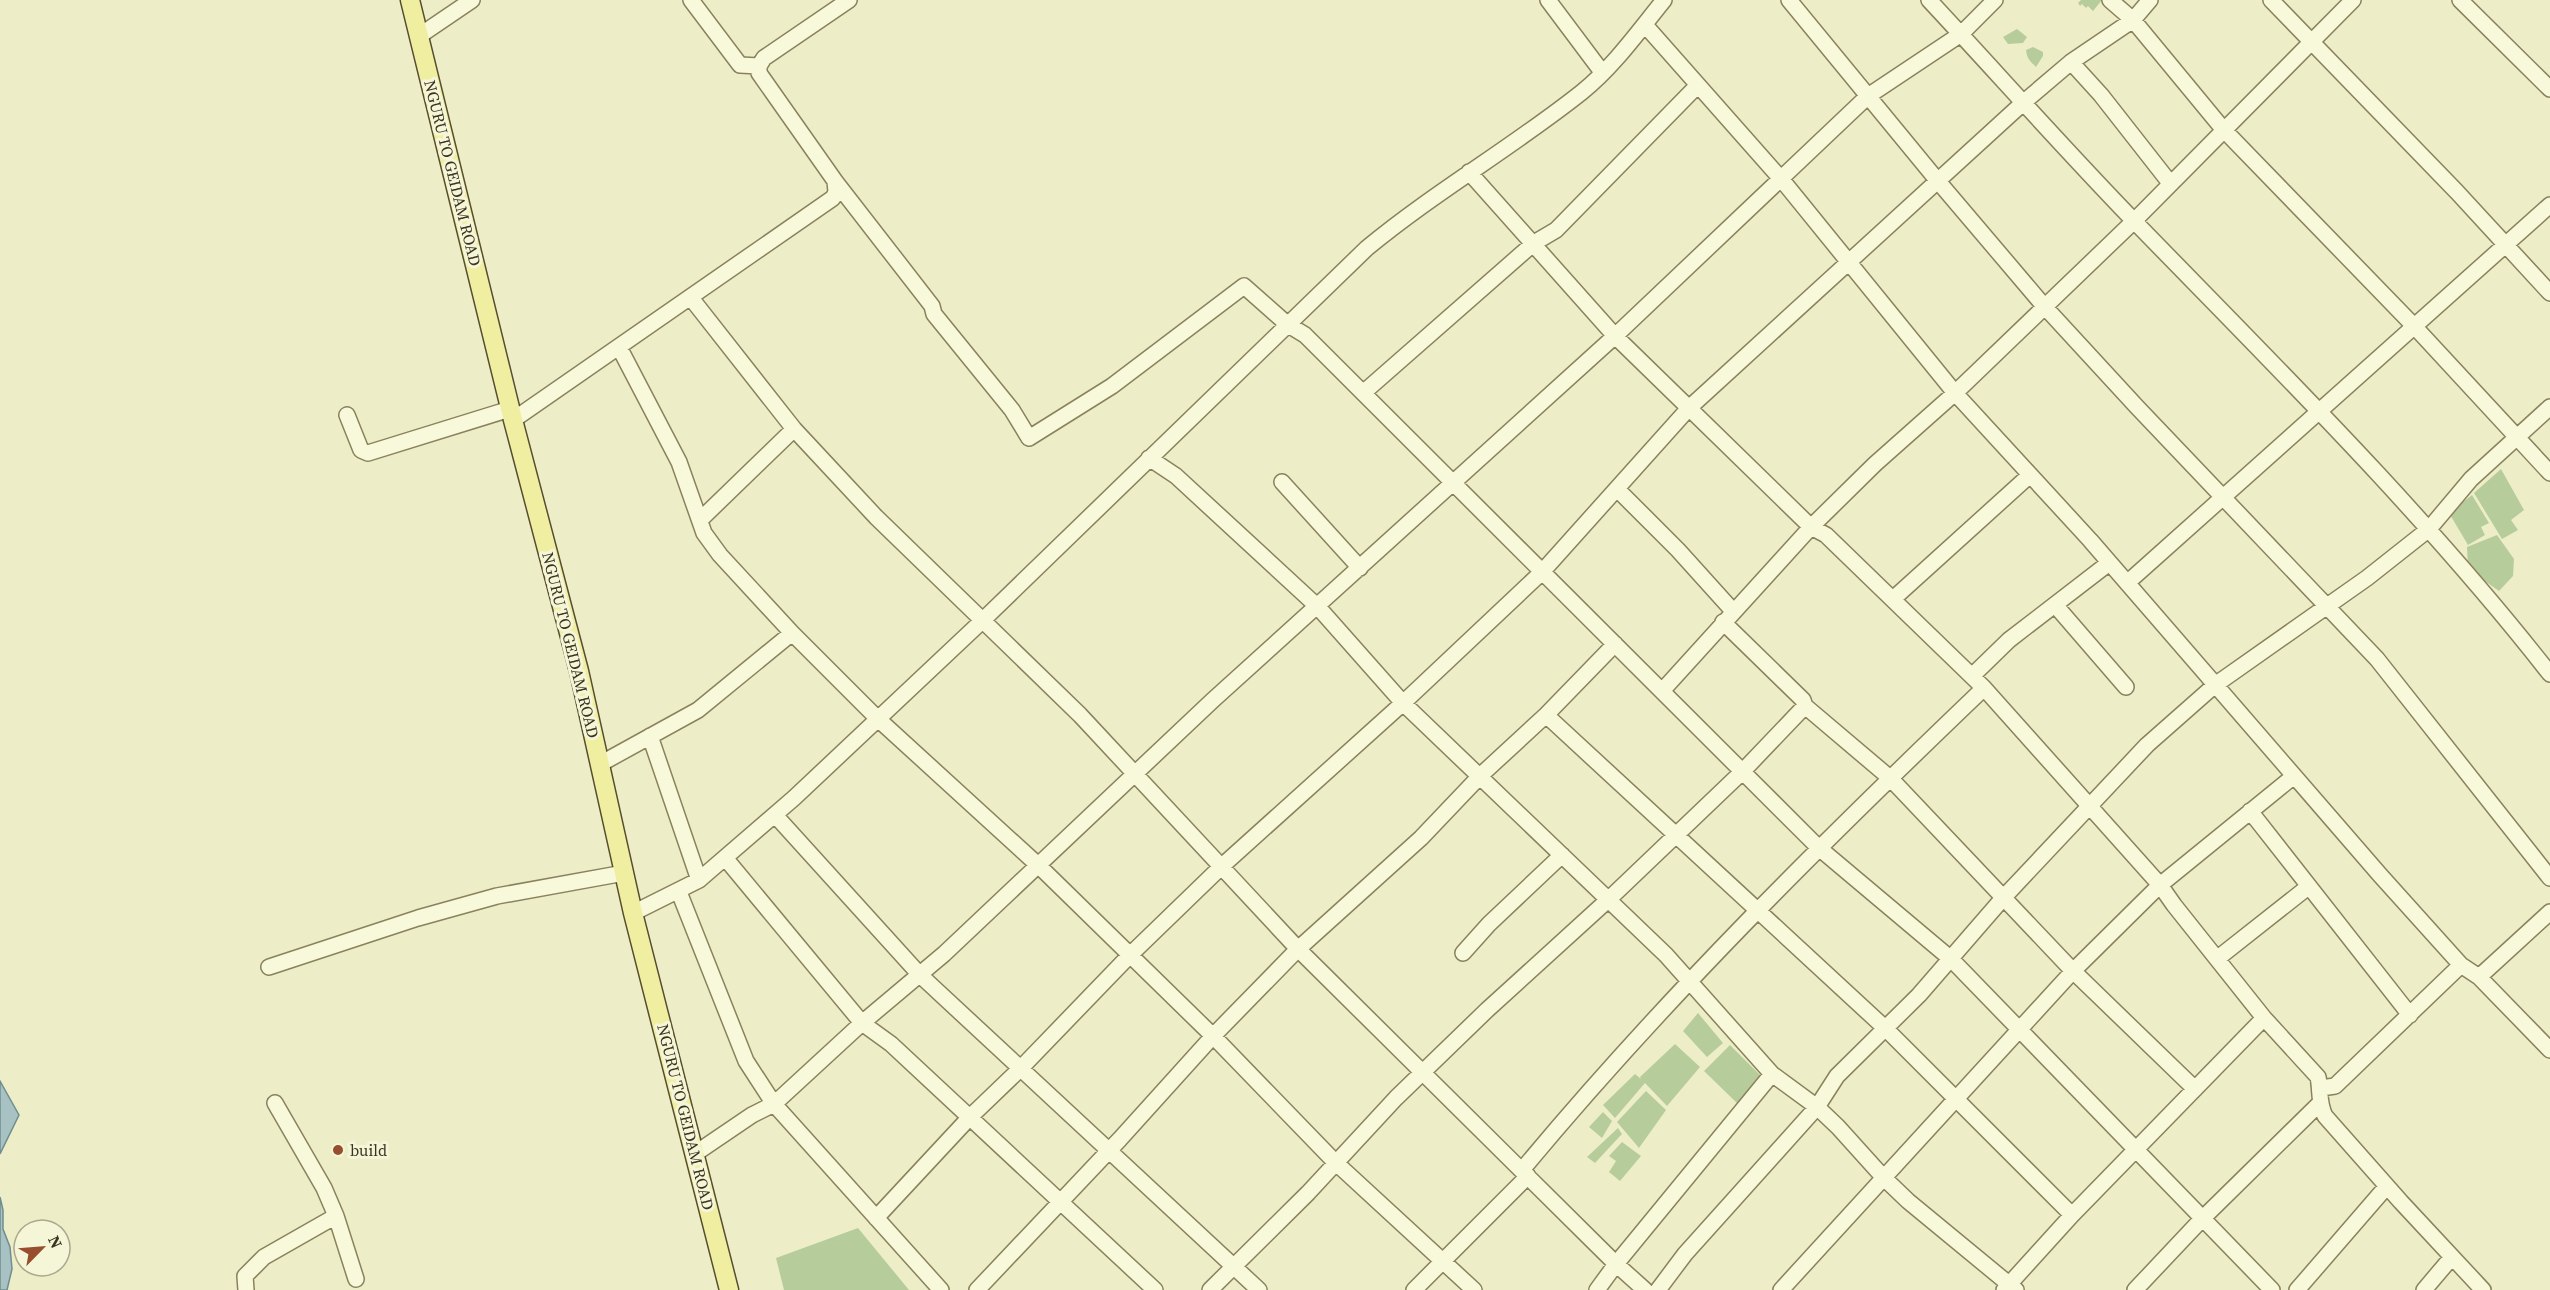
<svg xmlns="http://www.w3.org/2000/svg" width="2550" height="1290" font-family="'Source Serif 4',serif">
  <rect width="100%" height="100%" fill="#edeec7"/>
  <!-- green -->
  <path fill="#b7cc9b" d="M2081,0H2102L2093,11L2088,6L2086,8L2082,4L2080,6L2078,3Z
    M2017,29L2027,37L2023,43L2008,44L2003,37Z
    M2033,47L2043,52V56L2036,67C2030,61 2027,59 2026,50Z
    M2501,469L2524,510L2511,520L2518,530L2502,539L2474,493Z
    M2472,495L2489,523L2481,527L2485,535L2468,545L2449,513Z
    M2497,535L2514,559L2513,576L2499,591L2468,569L2467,547Z
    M1698,1013L1723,1043L1707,1057L1683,1031Z
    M1675,1044L1700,1067L1667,1106L1645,1083L1615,1118L1603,1105L1635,1074L1641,1079L1640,1077Z
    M1730,1045L1762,1077L1739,1105L1704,1071Z
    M1646,1091L1666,1110L1639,1148L1617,1122Z
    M1603,1112L1612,1121L1602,1138L1589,1127Z
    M1618,1128L1622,1134L1595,1163L1587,1157Z
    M1622,1142L1641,1156L1620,1181L1609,1172L1616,1161L1609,1156Z
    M858,1228L909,1290H784L776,1258Z"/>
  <!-- water -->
  <path fill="#a8c1c2" stroke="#6f8e90" stroke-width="1.5" d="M0,1081L19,1115L0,1154Z
    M0,1197L3,1210V1229L10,1247L12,1269L7,1290H0Z"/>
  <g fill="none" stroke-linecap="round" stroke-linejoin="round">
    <defs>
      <path id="minor" d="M691,0L740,65L759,66
        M1548,0L1602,72
        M1789,0L1937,180L2044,306L2137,407L2377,659L2550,878
        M1929,0C1998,74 2065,150 2136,223C2278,369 2424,513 2550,674
        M2110,0L2133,20L2223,129L2414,326L2550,473
        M2271,0L2457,192L2550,293
        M2460,0L2550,89
        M1645,25L1782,180L1955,393L2090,540L2380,875L2461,965L2479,977L2550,1050
        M419,36L472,0
        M2071,62L2101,95L2170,183
        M1469,172L1615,336L1811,527L1826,535L1984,688L2160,885L2174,905L2264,1018L2318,1077C2321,1091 2318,1102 2325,1116L2401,1202L2483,1290
        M835,181L932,306L934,314L1012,410L1029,438L1112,386L1244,286L1287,324L1305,335L1819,848L1951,959L2272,1290
        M691,298L794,429L876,517L1080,715L1298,949L1616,1264L1645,1290
        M619,347L679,462L704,533L720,555L792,633L878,719L1039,866L1213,1036L1335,1162L1474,1290
        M1363,393L1534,243L1556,230L1698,85
        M347,415L361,450L368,453L510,409
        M513,420L833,198L836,192L835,181L759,73V66L764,58L849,0
        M1149,458L1176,476L1318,607L1403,703L1666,955L1772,1074L1817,1107L1838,1127L1884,1178L1908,1201L2016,1290
        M1282,482L1360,568
        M1617,489L1678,550L1733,611
        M700,520L794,429
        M2127,583L2550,205
        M1893,599L2030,475
        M2056,606L2126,687
        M1723,622L1803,700L1805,706L1890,778L2073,971L2195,1089
        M1972,676L2009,640L2109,563
        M1662,691L1811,527L1875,464L1955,393L2134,221L2353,0
        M1546,715L1886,1029L2072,1215
        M650,736L699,880
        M600,764L698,710L792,633
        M2250,811L2410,1015
        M775,815L920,975L1259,1290
        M726,859L862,1023L891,1044L1155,1290
        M679,892L746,1061L774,1104L941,1290
        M633,913L699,880L794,798L982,621L1367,248C1436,191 1513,147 1582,92C1614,66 1638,32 1664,0
        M1463,953L1489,924L1562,855
        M2218,958L2308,887
        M269,967L418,918L497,896L624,873
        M2479,977L2550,912
        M2321,1088L2335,1086L2461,965
        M275,1103L324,1188L336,1216L356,1279
        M696,1153L752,1115L774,1104L862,1023L944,954L1213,700L1615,336L1868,96L1961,34L1995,0
        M1522,1170C1664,999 1823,842 1984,688
        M876,1218L970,1117L1020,1069L1130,955L1222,866L1403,703L1542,572L1689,408L2024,102L2071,62L2133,20L2150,0
        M246,1290L245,1276L264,1257L336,1216
        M977,1290L1120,1139L1213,1036L1298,949L1421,838L1481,775L1546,715L1615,644
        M1210,1290L1308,1193L1396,1098L1487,1010L1609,899L1742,772L1805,706
        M1414,1290L1528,1176
        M1597,1290L1616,1264L1772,1074
        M1658,1290L1685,1254L1817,1107L1837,1076L1919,995L2004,897L2147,745L2215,685L2367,578L2429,529L2471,479L2550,407
        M1781,1290L2073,971L2160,885L2294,776
        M2004,1290L2072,1215L2264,1018
        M2135,1290L2201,1220L2319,1104
        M2297,1290L2387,1186
        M2424,1290L2452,1257"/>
      <path id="major" d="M410,0L513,420L579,671L633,913L729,1290"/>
    </defs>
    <!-- minor casing -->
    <use href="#minor" stroke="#89825d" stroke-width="18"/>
    <!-- major casing -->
    <use href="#major" stroke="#574e31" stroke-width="21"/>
    <!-- minor -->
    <use href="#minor" stroke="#f8f8da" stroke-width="15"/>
    <!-- major -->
    <use href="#major" stroke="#efeea1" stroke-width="18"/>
  </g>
  <!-- markers -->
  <circle fill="#974d2e" stroke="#f5f5d7" stroke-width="2" cx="338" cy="1150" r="6"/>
  <g text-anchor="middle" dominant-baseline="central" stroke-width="6" stroke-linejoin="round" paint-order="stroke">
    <!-- street labels -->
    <g font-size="16" fill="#3a3420" stroke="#f5f5d7">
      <text transform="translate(453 173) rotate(76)">NGURU TO GEIDAM ROAD</text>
      <text transform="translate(571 645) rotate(76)">NGURU TO GEIDAM ROAD</text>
      <text transform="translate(686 1117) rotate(76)">NGURU TO GEIDAM ROAD</text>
    </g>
    <!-- poi labels -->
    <g font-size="16" fill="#3a3420" stroke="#f5f5d7" text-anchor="start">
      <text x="350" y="1150">build</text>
    </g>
  </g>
  <!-- north arrow -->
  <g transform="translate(42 1248) rotate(65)"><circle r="28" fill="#f5f5d7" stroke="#aaa88e" stroke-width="1.5"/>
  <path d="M0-4.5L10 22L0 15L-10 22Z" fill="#974d2e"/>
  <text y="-9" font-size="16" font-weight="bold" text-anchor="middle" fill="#3a3420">N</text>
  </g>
</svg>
